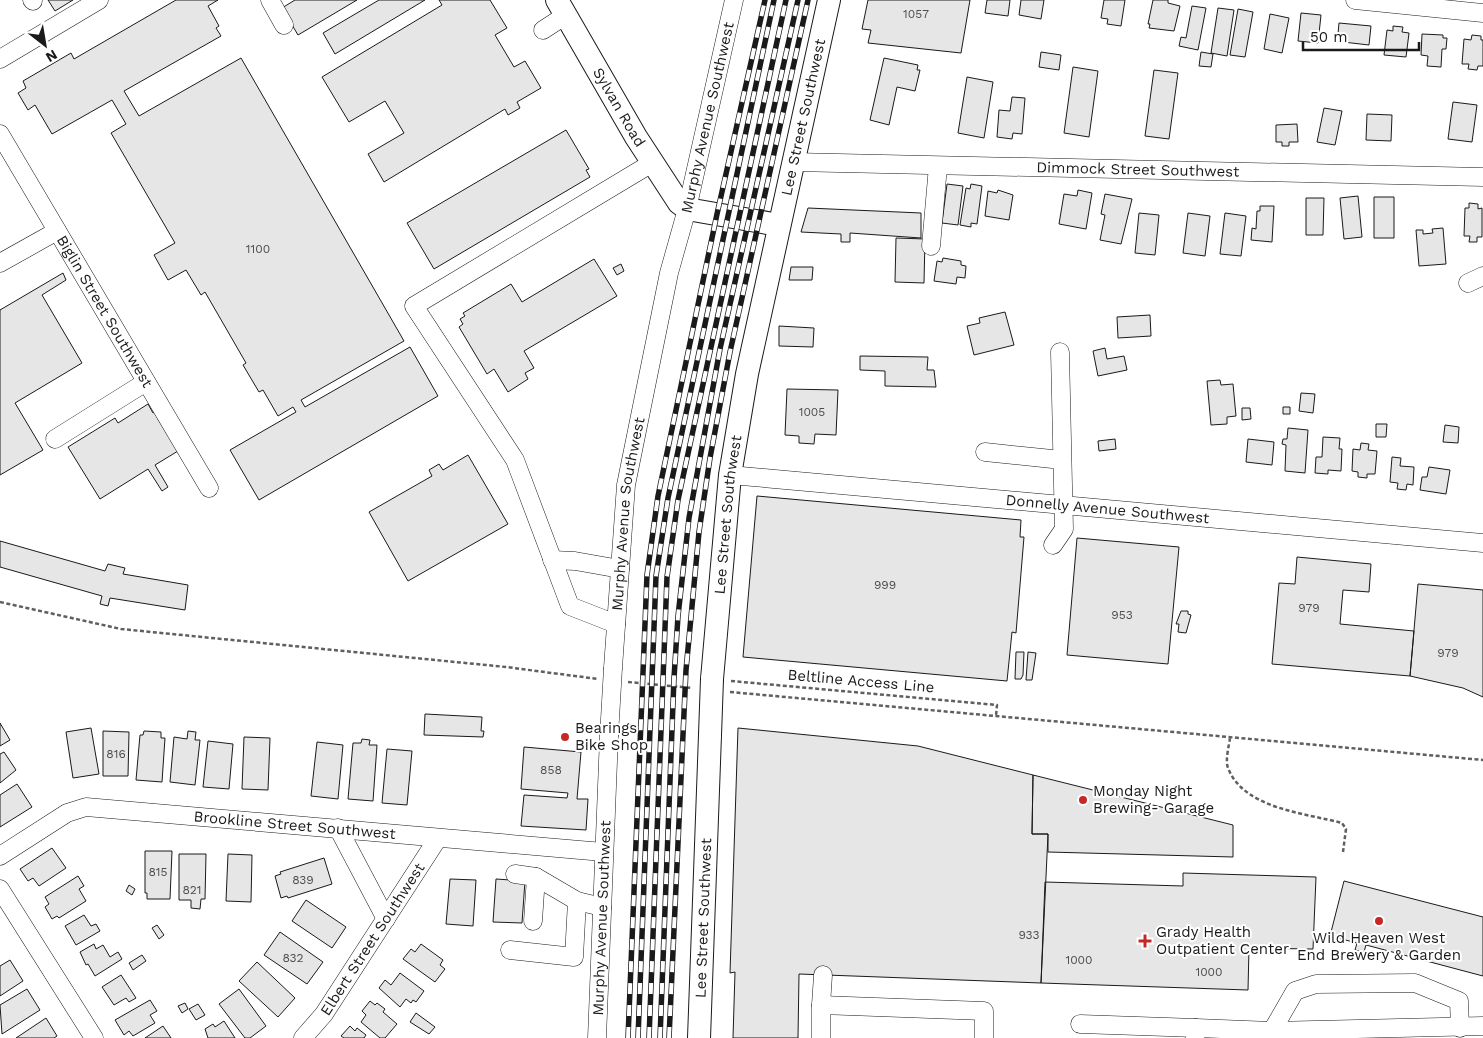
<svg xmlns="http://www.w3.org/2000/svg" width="1483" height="1038" font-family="'Work Sans',sans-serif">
  <rect width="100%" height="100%" fill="#fff"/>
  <!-- building -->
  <path fill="#e6e6e6" stroke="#1a1a1a" d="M48,0H73L55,11Z
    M176,0H218L208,6L219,26L216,28L221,36L124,91L139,116L241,58L404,341L301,400L305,407L410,347L438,396L259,500L230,450L296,412L293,407L278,416L263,390L259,392L243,365L246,363L205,292L201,295L186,270L168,280L154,255L175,243L111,133L126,124L112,100L52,134L35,105L28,110L18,93L26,88L23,81L71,53L74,59Z
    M295,0H357L298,35L282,8Z
    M379,0H425L335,54L323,33Z
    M439,0H490L507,28L495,35L514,67L525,61L541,88L517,102L520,108L508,115L505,109L384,182L368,154L404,133L385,101L349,122L322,77L442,5Z
    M868,0H970L961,53L868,43L871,30L862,29Z
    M987,0H1010L1008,16L985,13Z
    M1021,0H1044L1041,19L1019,15Z
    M1104,0H1125L1121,26L1107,24L1108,19L1101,18Z
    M1153,0H1168V3L1180,6L1174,31L1149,28L1150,24H1148Z
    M1192,6L1206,8L1198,50L1179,46L1181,37L1186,38Z
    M1218,8L1234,10L1227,56L1211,53Z
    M1238,9L1253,12L1245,57L1230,55Z
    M1301,13L1321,15L1318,43L1298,41Z
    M1270,14L1289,18L1282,53L1264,49Z
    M1339,23L1371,26L1369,45L1343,42L1344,35L1338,34Z
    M1393,26L1403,27L1402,32L1409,33L1406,57L1384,55L1387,30L1393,31Z
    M1422,34L1443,35V38H1447L1446,49H1442L1441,67L1427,66L1428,56L1421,55Z
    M1472,35L1481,36V40H1483V66H1478L1477,70L1468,69L1469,64H1462L1464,39L1471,40Z
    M1041,52L1061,55L1059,70L1039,67Z
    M1201,52L1213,54L1211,67L1199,66Z
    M884,58L918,65L917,70H920L915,91L897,87L889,125L870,120Z
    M1073,67L1098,71L1089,137L1064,133Z
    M1154,70L1178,73L1169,139L1145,136Z
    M967,77L993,82L984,138L958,133Z
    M1012,97L1025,98L1022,134L1013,133L1012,139L997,137L999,110L1010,111Z
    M1453,102L1477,105L1472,142L1448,139Z
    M1324,108L1342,111L1335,145L1317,142Z
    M1367,114L1392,115L1391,141L1366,140Z
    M1297,124L1298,142H1289V146H1282V142H1276V125Z
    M566,130L589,169L586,170L590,177L434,269L407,223Z
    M947,184L963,186L958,225L942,223Z
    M971,184L982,186L977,224L971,223V227L960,225L966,188L970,189Z
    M998,190L1013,195L1009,220L985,216L988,191L997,193Z
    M1078,190L1092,193L1086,229L1059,224L1064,194L1077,196Z
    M1105,194L1132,199L1121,244L1100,240L1105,215L1101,214Z
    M1358,196L1362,237L1344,239L1340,198Z
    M1374,197H1394V238H1374Z
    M1306,198H1324L1323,235H1306Z
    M1469,203L1478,204V209L1482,208V237H1477V242H1469L1470,236H1464L1465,208H1469Z
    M1260,206H1274L1272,242L1251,240L1252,228L1256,229L1257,211H1260Z
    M808,208L921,213V238L850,233V242H841V234L801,232Z
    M1139,213L1159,215L1155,255L1135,253Z
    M1188,213L1210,216L1205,256L1183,253Z
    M1225,213L1246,216L1241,256L1220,254Z
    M1443,228L1446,264L1419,266L1416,230H1423V234L1433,233L1432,229Z
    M896,238L925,239L924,283L895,282Z
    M943,258L961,261V265L966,266L965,278L957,277L956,284L934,281L937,261L942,262Z
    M594,259L617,296L524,351L534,368L525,373L528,379L508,392L494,369L487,374L459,327L463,324L460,319L465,316L463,313L511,284L522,302Z
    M621,264L624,271L617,275L613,268Z
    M791,267H813L812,280H789Z
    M63,273L66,280L42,295L82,363L15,403L43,450L0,475V310Z
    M1005,312L1014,345L974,355L967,326L980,323L979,318Z
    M1150,315L1151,336L1118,338L1117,317Z
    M779,326L814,328L813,347L779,346Z
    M1105,348L1107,359L1124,356L1127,370L1098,376L1093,351Z
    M860,356L928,357L927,370H934L936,387L885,386V371L860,370Z
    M1220,380L1221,385L1233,384L1236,416L1227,417V424L1211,425L1207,381Z
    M787,389L838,390L836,435L815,434L814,444L799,443V436L785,435Z
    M1301,393L1315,394L1313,413L1299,411Z
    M148,404L153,413L158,410L162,417L158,419L178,451L155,465L168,487L162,491L148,469L100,499L68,447L115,418L118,423Z
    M1283,407H1290V414H1283Z
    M1242,408H1250L1251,419L1242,420Z
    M1376,424H1387L1386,437H1376Z
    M1445,425L1459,427L1458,443L1443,442Z
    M1288,428L1308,430L1305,473L1285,471L1286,445L1282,444L1283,439H1287Z
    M1323,437L1340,438L1339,449H1342L1341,471L1328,470V474L1315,473L1316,457H1322Z
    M1115,439L1116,449L1099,451L1098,441Z
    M1248,439L1274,442L1272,465L1246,462Z
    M1361,443L1369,444L1368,450L1377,451L1375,474H1367V478L1358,477V472L1352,471L1353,449L1360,450Z
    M468,455L508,524L408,581L369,512L432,476L429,470L439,464L443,470Z
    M1392,457L1401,458L1400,466L1414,467L1413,485L1407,484L1406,490L1397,489L1398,483L1390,482Z
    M1429,467L1450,470L1446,494L1420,490L1422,477H1427Z
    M757,496L1021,520L1020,537H1024L1016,633L1012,632L1007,681L743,657Z
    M1077,538L1179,547L1168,664L1067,655Z
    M0,541L105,571L108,564L125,568L123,574L188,585L185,610L110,598L108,606L100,604L102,596L0,567Z
    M1297,557L1371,564L1369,592L1343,590L1340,624L1414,631L1410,676L1272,664L1279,583L1295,584Z
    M1418,584L1483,590V697L1463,688L1410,676Z
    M1181,611H1188V614L1191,615L1186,633L1178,632L1179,624H1176Z
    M1016,652H1024L1023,675L1021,679H1015Z
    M1028,652L1036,653L1032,680H1026Z
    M425,714L482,717L481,731H484L483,737L424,735Z
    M0,723L10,740L0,746Z
    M91,728L99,774L73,778L66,732Z
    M738,728L918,746L1033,775L1032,834H1048L1041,983L799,974L798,1038H733L735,972L730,973Z
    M103,731L129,732L128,776H103Z
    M144,731L161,732V738H165L162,782L136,780L140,735H143Z
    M188,731L196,732L195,740H200L195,785L170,782L174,737L187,739Z
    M244,737L270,738L268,790L242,789Z
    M362,739L370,740L369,745H377L373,801L348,799L353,743H361Z
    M208,741L233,744L229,789L203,787Z
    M317,742L343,745L338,799L311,796Z
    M524,747L581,752L577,799H588L586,830L521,826L524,795L567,798L568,793L521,789Z
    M387,749L412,751L407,805L382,803Z
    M4,752L16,770L0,783V754Z
    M1033,775L1233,825V857L1048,852V834H1032Z
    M17,784L32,807L0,827V795Z
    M52,848L66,868L39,886L33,878L28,881L20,869Z
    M145,851H172L170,899H147V893H145Z
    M179,854H206L205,899H201L200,909L191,908V900H179Z
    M228,854L252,855L251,902L226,901Z
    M324,858L332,884L288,898L287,896L281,898L275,876L281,874L280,872Z
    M1183,873L1316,877L1313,949L1249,948L1248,990L1041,983L1045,882L1183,886Z
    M78,876L84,886L79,889L86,901L59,918L57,916L52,919L45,907L49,904L45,897Z
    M450,879L476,880L473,926L446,924Z
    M496,879L525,881L522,923L493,922Z
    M1344,881L1483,917V976L1366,945L1364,952L1355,950L1357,943L1330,936Z
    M129,885L135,889L132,895L126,891Z
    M306,900L346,927L332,948L292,921Z
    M84,915L91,926L96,924L100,931L76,945L65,926Z
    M157,925L164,935L159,939L152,928Z
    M280,932L323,962L307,984L264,955Z
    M94,944L96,949L103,945L110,957L118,952L122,959L95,976L88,964L86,965L80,952Z
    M421,944L443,960L440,965L445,969L435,982L403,959L411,949L415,952Z
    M142,955L146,961L133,970L129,963Z
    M10,960L23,981L0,996V966Z
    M257,962L295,998L278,1017L239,981Z
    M400,973L424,991L416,1002L413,1000L411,1003L406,999L400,1007L379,988L385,980L391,985Z
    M121,975L136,998L129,1002L126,998L114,1005L102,987Z
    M27,989L40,1010L2,1034L0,1005Z
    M239,989L266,1026L250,1038H245L219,1004Z
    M150,1000L157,1011L150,1015L155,1023L133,1036L129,1031L124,1035L115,1020Z
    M370,1001L375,1005L377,1003L385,1009L383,1012L397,1024L385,1038H380L361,1022L366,1015L362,1011Z
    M185,1003L188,1009L182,1013L178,1006Z
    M198,1004L205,1015L196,1020L189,1009Z
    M416,1013L435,1027L429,1034L410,1022Z
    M46,1018L57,1036L54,1038H16Z
    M224,1021L235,1038H208L205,1029L213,1024L215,1027Z
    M163,1026L171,1038H145Z
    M350,1026L355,1031L357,1028L366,1035L364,1038H344L341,1036Z"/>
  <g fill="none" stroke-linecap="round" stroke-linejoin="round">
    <defs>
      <g id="minor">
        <path d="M32,0L33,1"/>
        <path d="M270,0L284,25"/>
        <path d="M1355,0L1483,13"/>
        <path d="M543,30L566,15"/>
        <path d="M0,59L99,0"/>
        <path id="s1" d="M0,134L209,488"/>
        <path id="s2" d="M793,162L1483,177"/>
        <path d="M931,246L938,166"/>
        <path d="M0,263L57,231"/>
        <path d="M1468,283L1483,276"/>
        <path d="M55,439L146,382"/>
        <path d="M985,452L1062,460"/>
        <path id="s3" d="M730,475L1483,543"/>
        <path d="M1053,545L1064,529L1060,352"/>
        <path d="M552,560L575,561L620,569"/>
        <path d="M616,624L570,606L515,460L414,306L652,163"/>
        <path id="s4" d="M613,668L626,485L669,273L687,209L734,0"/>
        <path d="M338,828L386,919"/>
        <path id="s5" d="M0,856L67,813L86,807L603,852"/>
        <path d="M515,874L536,877L577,901L602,907"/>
        <path d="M0,889L94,1038"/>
        <path d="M533,921L536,877"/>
        <path d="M510,950L574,957L577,901"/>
        <path d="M821,1005L823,975"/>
        <path d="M1080,1024L1196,1028"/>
        <path d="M1272,1031L1483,1026"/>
        <path id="s6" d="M303,1038L324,1014L438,838"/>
        <path id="s7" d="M597,1038L609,736"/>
        <path d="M821,1038V1005L984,1011V1038"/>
        <path d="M1195,1038L1196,1028L1272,1031L1295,991L1316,984L1415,983L1459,1001L1460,1028"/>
      </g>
      <g id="major">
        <path id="s8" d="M557,0L636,137L679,203L687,209L779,225"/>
        <path id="s9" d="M712,679L730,475L747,374L829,0"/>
        <path id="s10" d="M699,1038L710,735"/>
      </g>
    </defs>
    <!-- minor casing -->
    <use href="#minor" stroke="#1a1a1a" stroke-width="19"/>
    <!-- major casing -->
    <use href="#major" stroke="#1a1a1a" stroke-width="24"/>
    <!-- path -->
    <path stroke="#5f5f5f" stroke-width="2.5" stroke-dasharray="4 2.5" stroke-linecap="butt" d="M0,602L121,629L506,667L598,679
      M731,681L997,705L996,716
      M628,682L692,688
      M730,692L1483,760
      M1230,738C1229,746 1225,760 1228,768C1244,809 1305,813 1342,823L1346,829L1343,852"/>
    <!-- minor -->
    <use href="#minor" stroke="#fff" stroke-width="18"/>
    <!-- major -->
    <use href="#major" stroke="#fff" stroke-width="22"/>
    <defs>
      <path id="rail" d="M628,1038L647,575L658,496L717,214L765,0
        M638,1038L656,576L668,498L774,0
        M649,1038L667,577L678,500L786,0
        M660,1038L674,678L678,616L689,518L720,349L798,0
        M669,1038L686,670L699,532L710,458L730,352L808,0"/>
    </defs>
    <!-- rail casing -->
    <use href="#rail" stroke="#1a1a1a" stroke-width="5.5"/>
    <!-- rail -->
    <use href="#rail" stroke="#fff" stroke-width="4" stroke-dasharray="11" stroke-linecap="butt"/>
    <defs>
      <path id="minor-bridge" d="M609,736L613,668"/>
      <path id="major-bridge" d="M710,735L712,679"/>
    </defs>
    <!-- minor-bridge casing -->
    <use href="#minor-bridge" stroke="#1a1a1a" stroke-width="19" stroke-linecap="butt"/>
    <!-- major-bridge casing -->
    <use href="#major-bridge" stroke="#1a1a1a" stroke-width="24" stroke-linecap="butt"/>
    <!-- minor-bridge -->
    <use href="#minor-bridge" stroke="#fff" stroke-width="18"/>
    <!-- major-bridge -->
    <use href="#major-bridge" stroke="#fff" stroke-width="22"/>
  </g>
  <!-- markers -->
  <g fill="#c62828" stroke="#fff" stroke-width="2">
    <circle cx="565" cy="737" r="5"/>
    <circle cx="1083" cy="800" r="5"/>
    <circle cx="1379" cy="921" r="5"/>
    <path d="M1142.5 933.5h5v5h5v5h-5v5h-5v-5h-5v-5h5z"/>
  </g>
  <g text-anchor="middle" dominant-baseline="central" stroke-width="4" stroke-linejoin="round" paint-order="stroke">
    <!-- number labels -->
    <g font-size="12" fill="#4d4d4d">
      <text x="916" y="14">1057</text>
      <text x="258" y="249">1100</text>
      <text x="812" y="412">1005</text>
      <text x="885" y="585">999</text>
      <text x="1309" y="608">979</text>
      <text x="1122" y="615">953</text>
      <text x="1448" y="653">979</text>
      <text x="116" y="754">816</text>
      <text x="551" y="770">858</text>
      <text x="158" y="872">815</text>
      <text x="303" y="880">839</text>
      <text x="192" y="890">821</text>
      <text x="1029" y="935">933</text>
      <text x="293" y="958">832</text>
      <text x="1079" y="960">1000</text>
      <text x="1209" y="972">1000</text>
    </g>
    <!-- street labels -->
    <g font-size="15" fill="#1a1a1a" stroke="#fff">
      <text stroke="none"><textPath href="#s8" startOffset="124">Sylvan Road</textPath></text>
      <text stroke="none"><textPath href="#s4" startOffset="560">Murphy Avenue Southwest</textPath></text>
      <text stroke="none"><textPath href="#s9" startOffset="570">Lee Street Southwest</textPath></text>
      <text stroke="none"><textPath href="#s2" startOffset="345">Dimmock Street Southwest</textPath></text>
      <text stroke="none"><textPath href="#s1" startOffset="206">Biglin Street Southwest</textPath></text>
      <text stroke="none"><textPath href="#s3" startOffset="379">Donnelly Avenue Southwest</textPath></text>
      <text stroke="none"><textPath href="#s4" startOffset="155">Murphy Avenue Southwest</textPath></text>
      <text stroke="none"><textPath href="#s9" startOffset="165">Lee Street Southwest</textPath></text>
      <text transform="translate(861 681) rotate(5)">Beltline Access Line</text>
      <text stroke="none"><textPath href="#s5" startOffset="309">Brookline Street Southwest</textPath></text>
      <text stroke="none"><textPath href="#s7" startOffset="120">Murphy Avenue Southwest</textPath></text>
      <text stroke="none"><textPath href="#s10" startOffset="120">Lee Street Southwest</textPath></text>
      <text stroke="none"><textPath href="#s6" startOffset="121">Elbert Street Southwest</textPath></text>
    </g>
    <!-- poi labels -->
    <g font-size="15" fill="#1a1a1a" stroke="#fff" text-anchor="start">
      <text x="575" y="728">Bearings<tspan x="575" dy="17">Bike Shop</tspan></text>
      <text x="1093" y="791">Monday Night<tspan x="1093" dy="17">Brewing- Garage</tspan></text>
      <text x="1156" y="932">Grady Health<tspan x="1156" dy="17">Outpatient Center</tspan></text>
      <text x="1379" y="938" text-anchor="middle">Wild Heaven West<tspan x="1379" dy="17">End Brewery &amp; Garden</tspan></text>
    </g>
  </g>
  <!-- north arrow -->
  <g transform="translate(45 45) rotate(149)" stroke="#ffffff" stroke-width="4" paint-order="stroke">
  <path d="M0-4L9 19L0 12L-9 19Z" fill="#1a1a1a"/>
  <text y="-8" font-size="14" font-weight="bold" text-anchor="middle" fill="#1a1a1a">N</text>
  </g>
  <!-- scale -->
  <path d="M1303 42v8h116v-8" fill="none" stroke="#1a1a1a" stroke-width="2.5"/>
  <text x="1310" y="42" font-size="15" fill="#1a1a1a" stroke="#ffffff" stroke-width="4" paint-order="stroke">50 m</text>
</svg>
